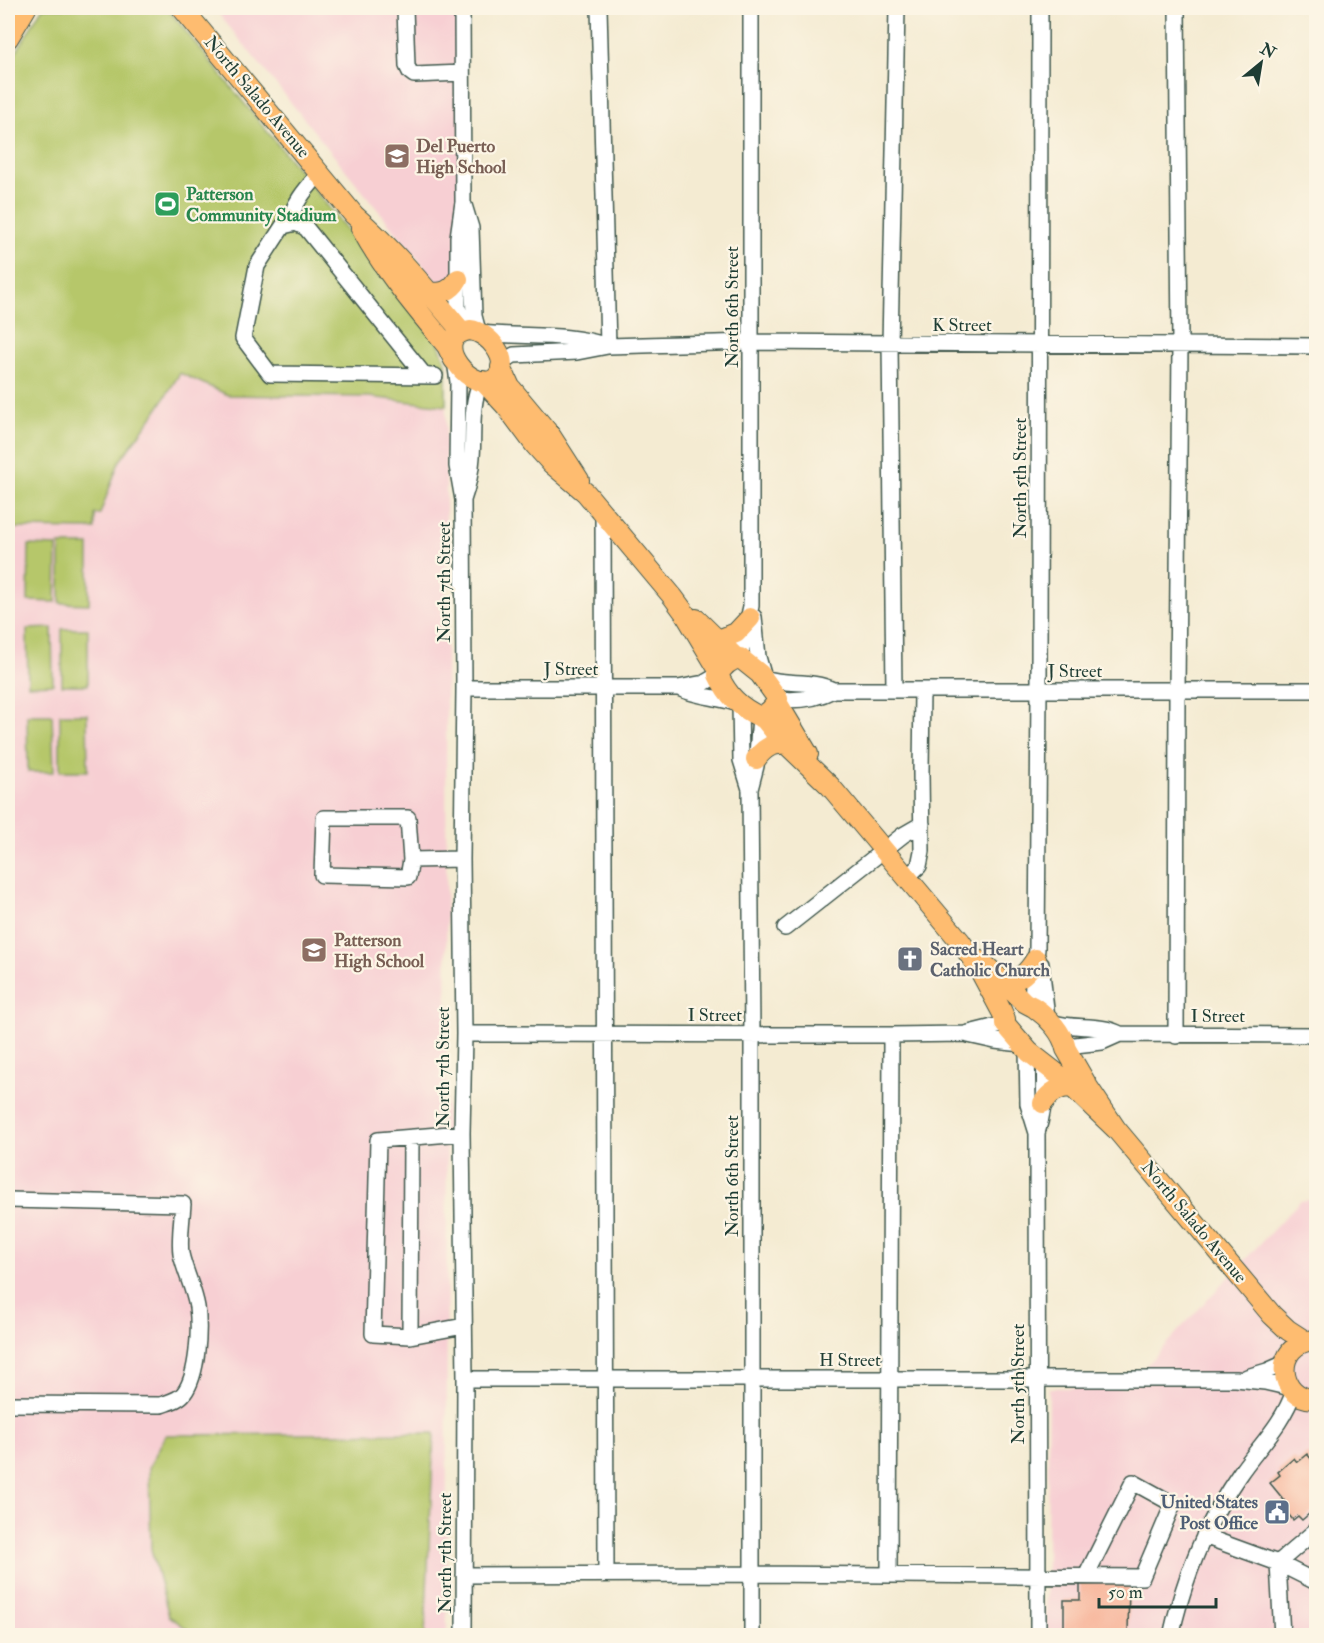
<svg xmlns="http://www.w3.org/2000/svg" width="1324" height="1643" font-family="'IM FELL Double Pica',serif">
  <rect width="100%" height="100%" fill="#fcf5e5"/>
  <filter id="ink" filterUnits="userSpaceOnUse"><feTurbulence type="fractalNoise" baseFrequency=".0167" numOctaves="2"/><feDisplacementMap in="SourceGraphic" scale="12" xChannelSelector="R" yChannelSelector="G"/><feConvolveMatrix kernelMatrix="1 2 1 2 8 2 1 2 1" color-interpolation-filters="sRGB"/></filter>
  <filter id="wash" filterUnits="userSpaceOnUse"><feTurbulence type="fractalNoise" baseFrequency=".008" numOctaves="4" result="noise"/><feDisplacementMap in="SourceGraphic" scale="24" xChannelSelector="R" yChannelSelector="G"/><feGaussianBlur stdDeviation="1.35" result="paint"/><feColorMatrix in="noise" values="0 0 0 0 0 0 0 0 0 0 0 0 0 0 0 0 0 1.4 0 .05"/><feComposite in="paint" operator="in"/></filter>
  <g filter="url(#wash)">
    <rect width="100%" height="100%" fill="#f4ebd2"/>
    <!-- built -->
    <path fill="#f7cfd3" d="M42,8L444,351L446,406L447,1635L8,1636V66Z
      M214,8H463L455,305Z
      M1316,1199V1635L1046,1636L1049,1388H1125L1300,1201Z"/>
    <!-- green -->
    <path fill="#b6c76a" stroke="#6a824f" stroke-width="1.5" d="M42,8H167L438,342L446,362V406L369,397L228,395L180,373L157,410L119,462L100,514H95V529L8,528V66Z
      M29,545L57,546L56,602L28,601Z
      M60,545H89V604L60,603Z
      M52,628L53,684L28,685L27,629Z
      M62,629H88V685H62Z
      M60,714H87L88,771H60Z
      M27,715H52L54,772H28Z
      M434,1433L425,1635H196L169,1616L151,1549L149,1467L166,1435Z"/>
    <g id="blocks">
      <!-- building -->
      <path fill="#f7ae93" d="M1307,1454L1313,1461L1316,1458V1508L1302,1520L1298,1516L1293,1520L1284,1509L1288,1505L1270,1483L1280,1475L1278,1472L1294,1458L1297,1462Z
        M1080,1582L1129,1583L1128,1633H1113V1636H1064V1600H1080Z"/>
    </g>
  </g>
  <g filter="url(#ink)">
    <use href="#blocks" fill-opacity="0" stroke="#3f574c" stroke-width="1.5"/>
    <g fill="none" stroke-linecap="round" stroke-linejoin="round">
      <defs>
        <path id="minor" d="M405,8L407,66L410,72L414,75L462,73
          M462,8L463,202L458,237V307L461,320L465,331
          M599,8L608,346
          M464,205L471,228L474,316L478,331
          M289,224C293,203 306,189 320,173
          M482,333C525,338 565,332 608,346
          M455,361L458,382L457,466L463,500L464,688L462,859L464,1034L462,1133L465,1379L464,1636
          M502,365L505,360L514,355L577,352L608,346L751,342L1316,346
          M425,376L306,228L296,223L283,226L257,266L243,338L270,374L435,376
          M463,500C468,486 471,472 472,457C474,432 470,405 481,381
          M603,512L606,1574
          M754,617L758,657L764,678
          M740,658L751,606V8
          M765,678C787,686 811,679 833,690H1316
          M464,688H678L704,683L718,675
          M681,689C700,697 719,697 738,704
          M894,690L890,344L897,8
          M778,699C798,701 816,699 833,690
          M740,705L741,760L750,789
          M411,860L408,877L322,875L324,818H408L411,860L462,859
          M907,877L919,866L922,851L921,773L922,690
          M785,928L903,835L922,824
          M1041,964L1047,1018
          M1032,1006L1033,983L1037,949L1039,690L1040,8
          M1051,1022C1074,1030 1099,1023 1120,1034L1316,1035
          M464,1034L891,1035L965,1034L1005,1024
          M968,1035L995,1041L1022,1044
          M1176,1036L1177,690L1180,345L1177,8
          M1066,1046L1102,1042L1120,1034
          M1027,1049L1028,1104L1037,1133
          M462,1133L378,1140L373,1334L410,1336L464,1326
          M8,1200L183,1204C182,1219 179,1240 181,1254C185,1272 194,1289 197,1307C200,1329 198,1375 184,1393C179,1400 169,1402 161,1405L8,1404
          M410,1336L411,1138
          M1247,1377L1267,1371L1285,1363
          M465,1379H1236L1265,1382L1291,1388
          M1204,1536L1278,1563L1316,1582
          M464,1575L752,1574L1142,1577L1173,1504L1133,1482L1086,1576
          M889,1575L891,1035
          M752,1636V1034L750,789L756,766L760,717
          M1038,1636L1037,1133C1044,1111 1046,1086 1044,1063
          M1171,1636C1184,1578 1205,1524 1239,1475C1258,1447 1283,1424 1294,1391
          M1282,1636L1278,1563L1316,1530"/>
        <path id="major" d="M182,8L354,215C395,250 428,291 462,332
          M8,38L26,8
          M361,228C384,271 416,308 447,346L454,360
          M427,291C440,295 451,292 458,279
          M470,330C489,332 512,361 497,377C475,399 424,338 470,330Z
          M501,367L510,387L550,435L579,480
          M483,381L506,406L535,445L552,464L586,493L673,597L684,612L720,672
          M696,619L737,659
          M718,640L736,633L750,618
          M740,658L760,674L778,699C774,708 769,713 760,717C739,707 728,696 718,675C723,666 729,660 740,658Z
          M777,702L808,754
          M762,716L778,736L830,786L960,941L978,967L1002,1012L1005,1019V1024L1029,1052L1065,1080L1116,1129
          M756,759C764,748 773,742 787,744
          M981,961C995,974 1009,988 1023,1001C1026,1004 1031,1005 1035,1008C1048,1017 1063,1033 1066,1049L1088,1087L1116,1129L1272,1315L1288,1330L1305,1341
          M1005,984C1020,980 1028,972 1036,959
          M1043,1103C1050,1092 1060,1086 1073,1087
          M1314,1340C1273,1343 1276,1400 1316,1399"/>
      </defs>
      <!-- minor casing -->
      <use href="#minor" stroke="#3f574c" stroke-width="18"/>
      <!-- major casing -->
      <use href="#major" stroke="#3f574c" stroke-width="22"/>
      <!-- minor -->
      <use href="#minor" stroke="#fff" stroke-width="15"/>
      <!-- major -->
      <use href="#major" stroke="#febc70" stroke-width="20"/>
    </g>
  </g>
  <!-- icons -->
  <defs>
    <symbol id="school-square" viewBox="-11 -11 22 22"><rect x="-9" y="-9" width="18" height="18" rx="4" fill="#8d6e63" stroke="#fcf5e5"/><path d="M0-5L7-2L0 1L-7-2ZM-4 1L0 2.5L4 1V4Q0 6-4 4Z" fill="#fff"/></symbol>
    <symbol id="stadium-square" viewBox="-11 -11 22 22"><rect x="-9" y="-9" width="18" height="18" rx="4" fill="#2e9e5b" stroke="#fcf5e5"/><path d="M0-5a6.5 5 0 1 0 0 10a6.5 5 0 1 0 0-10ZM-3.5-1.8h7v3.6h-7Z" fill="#fff"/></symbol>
    <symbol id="church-square" viewBox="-11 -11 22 22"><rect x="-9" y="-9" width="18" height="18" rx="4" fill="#6b7280" stroke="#fcf5e5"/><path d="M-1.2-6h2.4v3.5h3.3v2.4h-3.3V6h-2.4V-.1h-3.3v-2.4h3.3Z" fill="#fff"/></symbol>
    <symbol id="civic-square" viewBox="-11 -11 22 22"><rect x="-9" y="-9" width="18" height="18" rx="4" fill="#5c6f8a" stroke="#fcf5e5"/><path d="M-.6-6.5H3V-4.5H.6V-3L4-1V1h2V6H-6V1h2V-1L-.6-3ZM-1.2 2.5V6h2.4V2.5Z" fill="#fff"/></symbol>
  </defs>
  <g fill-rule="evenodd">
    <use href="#school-square" x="382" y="141" width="30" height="30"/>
    <use href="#stadium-square" x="152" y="189" width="30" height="30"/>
    <use href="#school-square" x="299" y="935" width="30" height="30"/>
    <use href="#church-square" x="895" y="944" width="30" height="30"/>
    <use href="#civic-square" x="1262" y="1497" width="30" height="30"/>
  </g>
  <g text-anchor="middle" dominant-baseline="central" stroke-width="4.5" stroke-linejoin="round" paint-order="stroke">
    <!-- street labels -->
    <g font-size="18" fill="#1f3d34" stroke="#fcf5e5">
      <text transform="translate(257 97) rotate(50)">North Salado Avenue</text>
      <text transform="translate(732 307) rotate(-90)">North 6th Street</text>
      <text x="962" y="325">K Street</text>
      <text transform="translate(1020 478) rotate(-90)">North 5th Street</text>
      <text transform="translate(444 582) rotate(-90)">North 7th Street</text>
      <text x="571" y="669">J Street</text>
      <text x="1075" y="671">J Street</text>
      <text x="715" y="1015">I Street</text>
      <text x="1218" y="1016">I Street</text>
      <text transform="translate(443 1067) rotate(-90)">North 7th Street</text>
      <text transform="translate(732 1176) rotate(-90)">North 6th Street</text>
      <text transform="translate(1194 1222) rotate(50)">North Salado Avenue</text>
      <text x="850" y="1360">H Street</text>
      <text transform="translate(1018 1384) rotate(-90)">North 5th Street</text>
      <text transform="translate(445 1553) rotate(-90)">North 7th Street</text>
    </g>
    <!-- education labels -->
    <g font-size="18" font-weight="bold" fill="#785e54" stroke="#fcf5e5" text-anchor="start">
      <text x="416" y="146">Del Puerto<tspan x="416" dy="21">High School</tspan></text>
      <text x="334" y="940">Patterson<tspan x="334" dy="21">High School</tspan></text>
    </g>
    <!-- leisure labels -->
    <g font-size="18" font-weight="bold" fill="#27864d" stroke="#fcf5e5" text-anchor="start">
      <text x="186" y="194">Patterson<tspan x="186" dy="21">Community Stadium</tspan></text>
    </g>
    <!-- worship labels -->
    <g font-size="18" font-weight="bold" fill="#5b616d" stroke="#fcf5e5" text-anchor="start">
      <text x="930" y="949">Sacred Heart<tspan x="930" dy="21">Catholic Church</tspan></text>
    </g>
    <!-- service labels -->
    <g font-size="18" font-weight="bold" fill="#4e5e75" stroke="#fcf5e5" text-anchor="end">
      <text x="1258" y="1502">United States<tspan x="1258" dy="21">Post Office</tspan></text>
    </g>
  </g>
  <!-- margin -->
  <rect width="1324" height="1643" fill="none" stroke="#fcf5e5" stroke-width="30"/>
  <!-- north arrow -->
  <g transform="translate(1261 63) rotate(30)" stroke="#fcf5e5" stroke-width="4.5" paint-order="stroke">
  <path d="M0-4.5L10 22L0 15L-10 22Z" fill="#1f3d34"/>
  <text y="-9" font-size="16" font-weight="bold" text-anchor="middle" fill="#1f3d34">N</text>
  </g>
  <!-- scale -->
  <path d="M1099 1598v9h117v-9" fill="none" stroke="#1f3d34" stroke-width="3"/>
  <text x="1108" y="1598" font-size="18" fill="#1f3d34" stroke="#fcf5e5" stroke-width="4.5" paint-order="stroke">50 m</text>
</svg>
